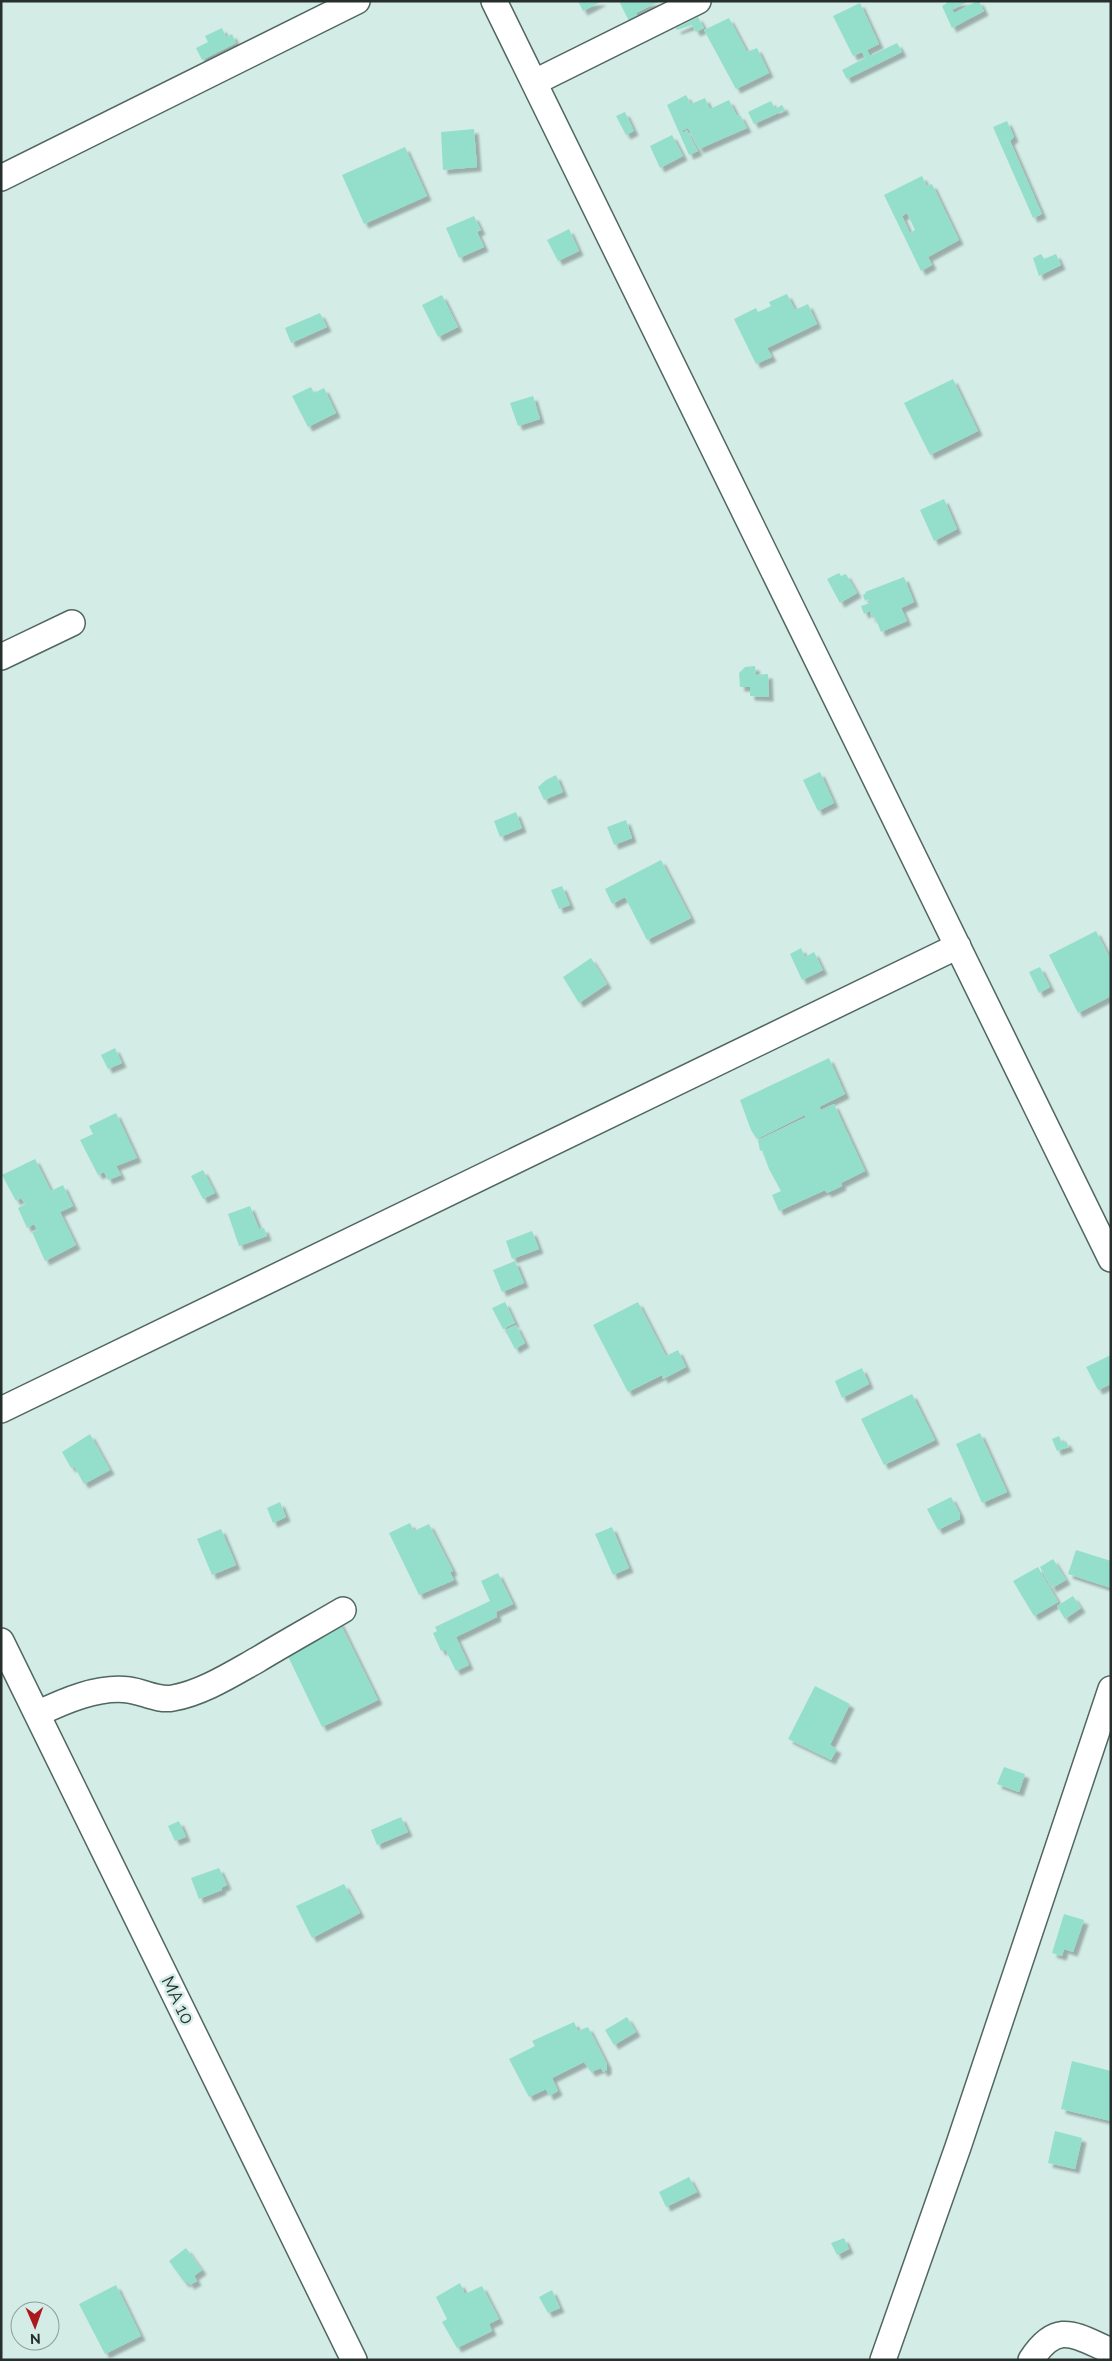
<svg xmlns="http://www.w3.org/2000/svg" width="1112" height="2361" font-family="Raleway,sans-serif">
  <defs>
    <filter id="shadow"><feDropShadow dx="4.5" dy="4.5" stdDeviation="1" flood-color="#0004"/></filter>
  </defs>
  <rect width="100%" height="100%" fill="#d3ece5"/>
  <!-- building -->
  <path fill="#94dfcb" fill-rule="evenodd" filter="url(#shadow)" d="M578,1H602L583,11Z
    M619,1H660L636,13L638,17L629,21Z
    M946,1H969L952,10L954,13L977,1H979L984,11L952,28L942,6L947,3Z
    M860,3L879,44L867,50L870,56L897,43L902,52L847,79L842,70L865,58L862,52L853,56L833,16Z
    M698,17L704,28L696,32L692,25L677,30L676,28Z
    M729,18L747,52L757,48L769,73L736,89L704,30Z
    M222,28L226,37L232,34L236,43L202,60L196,48L208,42L205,36Z
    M686,95L691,104L705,98L710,109L729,100L737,116L740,115L747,128L699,149L688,128L681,131L682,133L687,130L698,151L689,155L667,105Z
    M771,101L775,109L782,105L785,110L754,124L748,112Z
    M625,112L634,131L626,135L616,116Z
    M1007,121L1014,137L1010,141L1042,214L1033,218L993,127Z
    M474,129L477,167L443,170L441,132Z
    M672,135L683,156L660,168L650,146Z
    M405,147L427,196L364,224L342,175Z
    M922,176L927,186L932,184L959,240L928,257L932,265L921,271L884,195ZM907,213L915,230L910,233L902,216Z
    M474,216L481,230L477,232L484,247L459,258L446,228Z
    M569,229L579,251L558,261L547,240Z
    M1041,254L1044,259L1056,254L1061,265L1039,276L1033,258Z
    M787,294L795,310L808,304L817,324L767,348L772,357L756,364L734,319L756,308L758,312L771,306L769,302Z
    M442,295L458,327L438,337L422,305Z
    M320,313L327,327L291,343L285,328Z
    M953,379L978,431L930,455L904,403Z
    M311,387L314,393L324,388L336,413L308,427L292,396Z
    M533,396L540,419L518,426L510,403Z
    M944,499L957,529L934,541L920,510Z
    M839,573L841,576L846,574L857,593L840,603L827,579Z
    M904,577L914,602L901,608L907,621L881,632L875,617L872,618L870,613L872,610L864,614L861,606L870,603L868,599L865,601L863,595L866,593L865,592Z
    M755,666L756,675L768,674L769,697L750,696V687H740L739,673L745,667Z
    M820,772L834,803L818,811L803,780Z
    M556,775L563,792L544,800L538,787L546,780Z
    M516,812L522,828L500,837L494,821Z
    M626,820L632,838L614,845L607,827Z
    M661,860L691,918L647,940L625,897L612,904L605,889Z
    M562,886L570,905L559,909L551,890Z
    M1096,931L1111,960V996L1078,1013L1049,955Z
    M801,948L805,957L814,952L823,970L802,980L790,954Z
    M591,958L607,984L579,1003L563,977Z
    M1040,967L1050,987L1039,993L1029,972Z
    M115,1048L122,1063L108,1069L101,1055Z
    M829,1058L845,1094L819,1107L821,1110L834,1104L865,1171L841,1183L842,1186L827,1193L825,1190L779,1211L772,1195L781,1191L769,1169L762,1150L760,1151L758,1140L806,1117L805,1115L757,1139L751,1130L740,1100Z
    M116,1113L137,1158L116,1166L121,1175L108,1180L104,1172L98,1175L80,1140L93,1134L89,1126Z
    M35,1159L51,1191L63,1185L73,1206L60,1212L76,1245L45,1261L32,1232L37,1230L34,1224L27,1228L18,1208L25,1204L21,1198L16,1201L2,1175Z
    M203,1170L215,1193L203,1199L191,1176Z
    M250,1206L259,1229L264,1228L267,1236L239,1246L228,1214Z
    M532,1231L539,1249L512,1259L506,1241Z
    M515,1261L524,1283L502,1292L493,1270Z
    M505,1302L515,1323L503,1329L492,1308Z
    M638,1302L666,1356L678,1350L686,1367L663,1379L662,1375L628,1392L593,1325Z
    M516,1325L525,1343L515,1349L505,1330Z
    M1111,1355V1384L1098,1390L1086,1367Z
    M862,1368L869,1384L842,1398L835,1381Z
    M912,1394L935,1440L884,1465L861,1419Z
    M980,1433L1007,1492L982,1503L956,1444Z
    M90,1434L110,1470L84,1484L74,1466L71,1468L62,1452Z
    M1059,1436L1062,1443L1066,1441L1069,1447L1057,1451L1052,1439Z
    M951,1497L960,1514V1519L938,1530L927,1509Z
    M280,1502L286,1517L273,1523L267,1508Z
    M410,1523L414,1531L429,1524L453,1571L450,1572L454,1580L419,1595L389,1533Z
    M612,1527L629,1568L613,1575L595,1534Z
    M221,1529L236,1565L212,1575L197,1539Z
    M1076,1550L1111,1561V1588L1068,1574Z
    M1053,1559L1066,1580L1052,1588L1040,1567Z
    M1038,1567L1058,1602L1034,1616L1013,1581Z
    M498,1573L513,1604L496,1612L497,1617L456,1637L469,1665L456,1671L445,1649L441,1651L433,1633L437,1631L435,1627L490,1601L481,1581Z
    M1073,1596L1081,1608L1065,1619L1057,1606Z
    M339,1621L378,1700L322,1727L284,1648Z
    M815,1686L850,1704L830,1745L837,1749L831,1760L788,1739Z
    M1004,1767L1025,1774L1019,1792L997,1784Z
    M401,1817L408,1832L377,1845L371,1830Z
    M179,1821L186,1837L175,1841L168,1826Z
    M219,1868L227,1885L221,1888L222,1890L199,1899L191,1878Z
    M344,1884L360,1913L312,1938L296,1906Z
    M1064,1914L1084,1920L1073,1952L1064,1949L1062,1956L1052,1953Z
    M627,2017L636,2032L614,2045L605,2030Z
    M574,2022L578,2031L588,2027L607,2064V2070L603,2072L601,2068L591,2072L584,2062L552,2078L558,2091L549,2096L546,2089L529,2097L509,2059L535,2046L532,2041Z
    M1072,2061L1111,2071V2121L1061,2109Z
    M1055,2131L1082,2138L1075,2169L1048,2163Z
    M689,2177L697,2192L666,2207L659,2192Z
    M844,2238L849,2249L837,2255L831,2243Z
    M186,2248L202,2270L194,2276L197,2281L190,2285L187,2281L185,2283L169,2261Z
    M460,2283L465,2294L482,2286L499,2319L489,2324L492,2331L457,2348L442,2322L447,2319L436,2297Z
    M116,2285L141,2336L105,2354L79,2304Z
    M552,2290L560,2308L548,2313L539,2297Z"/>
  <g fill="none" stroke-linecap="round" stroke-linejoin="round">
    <defs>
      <path id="minor" d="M494,1L1111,1259
        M535,82L698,1
        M1,178L357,1
        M1,657L72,623
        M1,1410L958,946
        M1,1641L354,2360
        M37,1714C64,1701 98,1686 129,1690C144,1692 158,1701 173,1698C202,1693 232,1674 257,1660C285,1643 314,1627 343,1610
        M883,2360L958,2147L1111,1689
        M1031,2360C1057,2320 1074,2335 1111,2351"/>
    </defs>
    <!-- minor casing -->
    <use href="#minor" stroke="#516761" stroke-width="28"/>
    <!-- minor -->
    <use href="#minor" stroke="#fff" stroke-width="25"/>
  </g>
  <g text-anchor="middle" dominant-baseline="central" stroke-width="5" stroke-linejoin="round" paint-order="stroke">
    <!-- street labels -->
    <g font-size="18" fill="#262f2d" stroke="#d3ece5">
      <text transform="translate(178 2000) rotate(64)">MA 10</text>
    </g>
  </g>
  <!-- border -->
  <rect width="1112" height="2361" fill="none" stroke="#262f2d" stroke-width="5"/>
  <!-- north arrow -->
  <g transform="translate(35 2326) rotate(178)"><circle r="24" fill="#d3ece5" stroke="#8ea09b"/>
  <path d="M0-4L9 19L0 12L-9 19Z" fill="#ab181d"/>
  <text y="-8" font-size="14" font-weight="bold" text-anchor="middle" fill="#262f2d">N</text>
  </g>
</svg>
